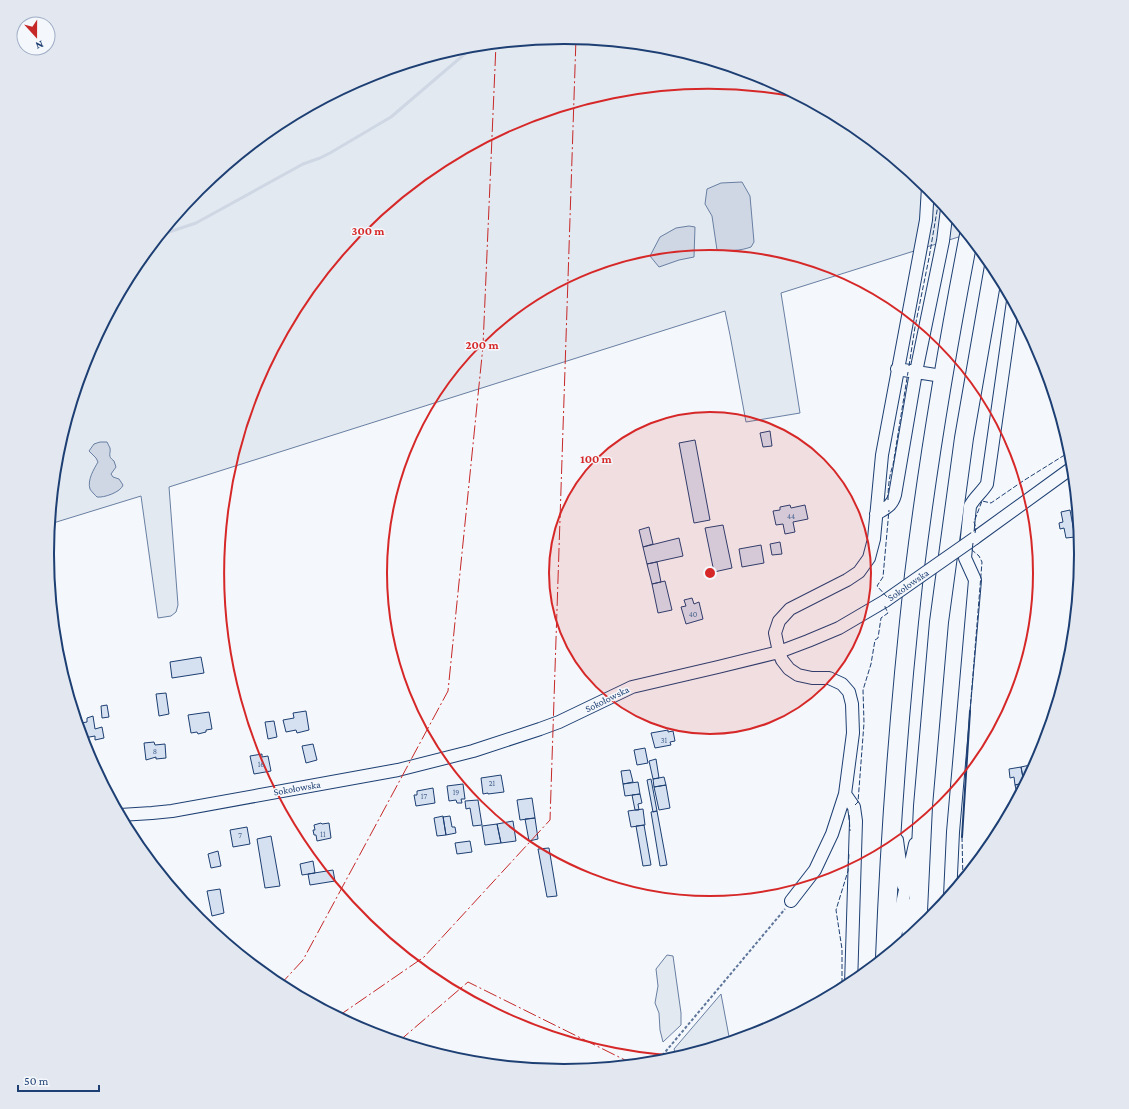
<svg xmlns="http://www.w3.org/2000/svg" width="1129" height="1109" font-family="'Crimson Pro',serif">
  <rect width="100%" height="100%" fill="#f4f7fb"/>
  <!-- green -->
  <path fill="#e3e9f0" stroke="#687fa3" d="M565,37L666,47L763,76L852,124L931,189L968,234L781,293L800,413L746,422L730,335L725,311L169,487L178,605L176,612L171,616L158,618L141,496L50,524L57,453L86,356L134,267L199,188L277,124L367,76L464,47Z
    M667,955L673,956L681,1013V1025L663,1042L660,1030L659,1013L655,1003L658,986L656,969Z
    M721,994L730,1042L679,1058L676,1055L674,1049Z"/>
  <!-- water -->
  <path fill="#cfd7e4" stroke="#687fa3" d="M742,182L750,196L754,242L751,247C740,251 729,251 717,250L712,216L705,204L707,189L721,183Z
    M689,226L695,227L694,257L679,260L659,267L650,256L660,237L676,228Z
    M100,442H107C108,444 109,446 110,448C111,454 107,456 114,461L116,467L111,474L113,477L119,479L123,485C121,492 104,498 97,497C95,495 91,491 90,489C87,480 94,469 98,462L96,458L89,451L94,444Z"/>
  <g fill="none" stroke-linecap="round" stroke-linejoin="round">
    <!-- stream -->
    <path stroke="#cfd7e4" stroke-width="3" d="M160,235L196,223L303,164L320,158L330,153L391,117L474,46"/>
  </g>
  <!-- building -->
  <path fill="#d5e0f0" stroke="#1d3f73" d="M770,431L772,446L763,447L760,433Z
    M695,440L710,520L694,523L679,443Z
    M790,505L791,508L805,505L808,519L793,522L795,532L785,534L783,524L776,525L773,511L780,510V507Z
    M1070,510L1075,537L1066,538L1064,528L1060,529L1059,523L1063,522L1061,512Z
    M723,525L732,568L714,572L705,528Z
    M649,527L653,544L643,547L639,530Z
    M679,538L683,556L647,564L643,547Z
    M780,542L782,554L772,555L770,544Z
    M761,545L764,563L742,567L739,549Z
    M657,562L661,582L652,584L647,564Z
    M665,581L672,610L658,613L652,584Z
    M692,598L694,604L699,602L703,619L686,624L681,607L686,606L684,600Z
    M201,657L204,673L172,678L170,662Z
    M166,693L169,714L159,716L156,694Z
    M107,705L109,717L102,718L101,706Z
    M306,711L309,730L297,733L296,730L286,732L283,720L294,718L293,713Z
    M209,712L212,729L206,730V732L198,734L197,732L191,733L188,715Z
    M93,716L95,729L102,727L104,738L95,740V736L84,738L81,723L87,722V718Z
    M274,721L277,737L268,739L265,722Z
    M668,730V732L673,731L675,741L670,742L671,745L655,748L651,733Z
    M154,742L155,745L165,744L166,758L156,759V757L146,760L144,743Z
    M313,744L317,760L306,763L302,746Z
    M645,748L648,763L637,765L634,750Z
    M262,754V757L268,756L271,771L254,774L250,756Z
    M656,759L659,778L653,779L649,761Z
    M1030,765L1031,773L1018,798L1015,785L1024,783L1021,767Z
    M1021,767L1024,783L1015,785L1014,777L1010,778L1009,769Z
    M630,770L633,782L623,784L621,771Z
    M501,775L504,792L488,794V793L483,794L481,778Z
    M664,777L666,785L654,787L653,779Z
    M651,779L657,811L653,812L647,780Z
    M638,782L640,794L625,796L623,784Z
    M463,784L465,799H461L462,803H457L456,800L449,801L447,786Z
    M666,785L670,808L659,810L654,787Z
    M433,788L435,803L416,806L414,795H417V791Z
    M640,794L642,803L638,804L639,810H635L632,795Z
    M532,798L535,818L520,820L517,800Z
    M478,800L482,825L473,826L470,808L466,809L465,801Z
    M643,809L645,825L631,827L628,811Z
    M657,811L667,865L660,866L651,812Z
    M443,816L446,835L437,836L434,818Z
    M450,816L452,827H455L456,833L446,835L443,817Z
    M535,818L538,839L529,841L525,819Z
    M513,821L516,841L501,843L497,824Z
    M321,823L322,824L329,823L331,838L317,841L316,835H314L313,830H315L314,825Z
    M497,824L501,843L485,845L482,826Z
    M644,825L651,865L643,866L636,826Z
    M247,827L250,844L233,847L230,830Z
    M271,836L280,886L265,888L257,839Z
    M470,841L472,852L457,854L455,843Z
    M549,848L557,896L547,897L538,849Z
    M218,851L221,866L211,868L208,854Z
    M313,861L315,873L302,875L300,864Z
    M333,870L335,881L310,885L308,874Z
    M220,889L224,913L212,916L207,891Z"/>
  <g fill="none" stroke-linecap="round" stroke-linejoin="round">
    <defs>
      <path id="minor" d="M897,369L942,376
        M876,514C886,508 892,506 895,495L916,372L943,241L947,209
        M975,538L1073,467
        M845,794L854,807L856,821L851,985
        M120,815L152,813L172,811L398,770L473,751L540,729L559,722L632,687L718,667L779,652L808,641L839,628L885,601
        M897,840L903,885
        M950,896L953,832L975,580L965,558L970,506C975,497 982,492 987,484L1013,301
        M791,901L815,870L832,834L845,794L853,733L852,704L849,692L842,684L829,678H812L798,675L789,669L782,660L779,652L775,633L779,621L790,609L847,580L859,572L869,558L874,539L882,455L926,220L928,187
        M905,903L909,938
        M892,950L915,844"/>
      <path id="highway" d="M917,932L923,806L939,622L964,438L994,266
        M885,958C890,830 900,702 914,575C928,461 947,348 969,235"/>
    </defs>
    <!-- minor casing -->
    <use href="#minor" stroke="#1d3f73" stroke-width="14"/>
    <!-- highway casing -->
    <use href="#highway" stroke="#1d3f73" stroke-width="20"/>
    <!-- path -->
    <path stroke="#5e769c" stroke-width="2" stroke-dasharray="3 2" stroke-linecap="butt" d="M656,1063L785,909"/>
    <!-- minor -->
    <use href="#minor" stroke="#f4f7fb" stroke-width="12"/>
    <!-- highway -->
    <use href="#highway" stroke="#f4f7fb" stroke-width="18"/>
    <defs>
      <path id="minor-bridge" d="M885,601L975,538"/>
    </defs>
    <!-- minor-bridge casing -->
    <use href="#minor-bridge" stroke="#1d3f73" stroke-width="14" stroke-linecap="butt"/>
    <!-- minor-bridge -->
    <use href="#minor-bridge" stroke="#f4f7fb" stroke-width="12"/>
    <!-- fence -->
    <path stroke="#1d3f73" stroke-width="1" stroke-dasharray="5 2" stroke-linecap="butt" d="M909,366L915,327L929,258L939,199
      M888,500C888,488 889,476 893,465L908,372
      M975,533L976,528L974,522L982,501L991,503L1023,481L1071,451
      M887,597L877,586L883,577L889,510
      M970,711L982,562L979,556L972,550L973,543
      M855,805L858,802L864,723L863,690L871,664L875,640L878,638L881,618L888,613L885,607V605
      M849,815L850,831
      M962,837L963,881
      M842,990V949L836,910L848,871L849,853"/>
    <!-- wall -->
    <path stroke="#1d3f73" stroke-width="2" d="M962,837L970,711"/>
    <!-- power -->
    <path stroke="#c62828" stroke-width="1" stroke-dasharray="14 3 2 3" stroke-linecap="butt" d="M279,986L303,960L448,691L483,346L496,44
      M337,1017L424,957L550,820L576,38
      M398,1042L468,982L635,1065"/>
  </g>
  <!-- distance rings -->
  <circle cx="710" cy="573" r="161" fill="#d62828" fill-opacity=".12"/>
  <g fill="none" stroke="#d62828" stroke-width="2">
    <circle cx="710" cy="573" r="161"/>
    <circle cx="710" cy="573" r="323"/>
    <path d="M680 1056A484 484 0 1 1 802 98"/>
  </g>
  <g text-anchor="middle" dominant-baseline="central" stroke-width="3" stroke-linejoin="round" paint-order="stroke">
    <!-- number labels -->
    <g font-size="8" fill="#4b6792">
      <text x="791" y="516">44</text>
      <text x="693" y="614">40</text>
      <text x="664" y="740">31</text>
      <text x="155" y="751">8</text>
      <text x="261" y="764">16</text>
      <text x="492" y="783">21</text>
      <text x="456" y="792">19</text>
      <text x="424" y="796">17</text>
      <text x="323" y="834">11</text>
      <text x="240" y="835">7</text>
    </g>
    <!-- street labels -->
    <g font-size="10" fill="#1d3f73" stroke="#f4f7fb">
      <text transform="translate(908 585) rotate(-35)">Sokołowska</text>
      <text transform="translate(607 699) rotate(-26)">Sokołowska</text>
      <text transform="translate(297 788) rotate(-10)">Sokołowska</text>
    </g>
  </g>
  <!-- crop -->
  <path d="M0 0H1129V1109H0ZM54 554a510 510 0 1 1 1020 0a510 510 0 1 1-1020 0Z" fill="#e3e8f0" fill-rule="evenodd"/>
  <path fill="none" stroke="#1d3f73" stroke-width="2" d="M54 554a510 510 0 1 1 1020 0a510 510 0 1 1-1020 0Z"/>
  <circle cx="710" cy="573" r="6" fill="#d62828" stroke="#f4f7fb" stroke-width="2"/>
  <g font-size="12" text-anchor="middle" font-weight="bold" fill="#d62828" stroke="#f4f7fb" stroke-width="3" stroke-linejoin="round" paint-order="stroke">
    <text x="368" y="235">300 m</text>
    <text x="482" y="349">200 m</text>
    <text x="596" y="463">100 m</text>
  </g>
  <!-- north arrow -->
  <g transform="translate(36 36) rotate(159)"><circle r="19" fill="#f4f7fb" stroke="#9eadc5"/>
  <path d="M0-3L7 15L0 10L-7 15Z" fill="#c62828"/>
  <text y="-6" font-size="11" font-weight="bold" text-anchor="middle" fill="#1d3f73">N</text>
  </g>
  <!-- scale -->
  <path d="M18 1085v6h81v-6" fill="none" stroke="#1d3f73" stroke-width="2"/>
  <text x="24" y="1085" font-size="12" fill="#1d3f73" stroke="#f4f7fb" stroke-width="3" paint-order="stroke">50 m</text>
</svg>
